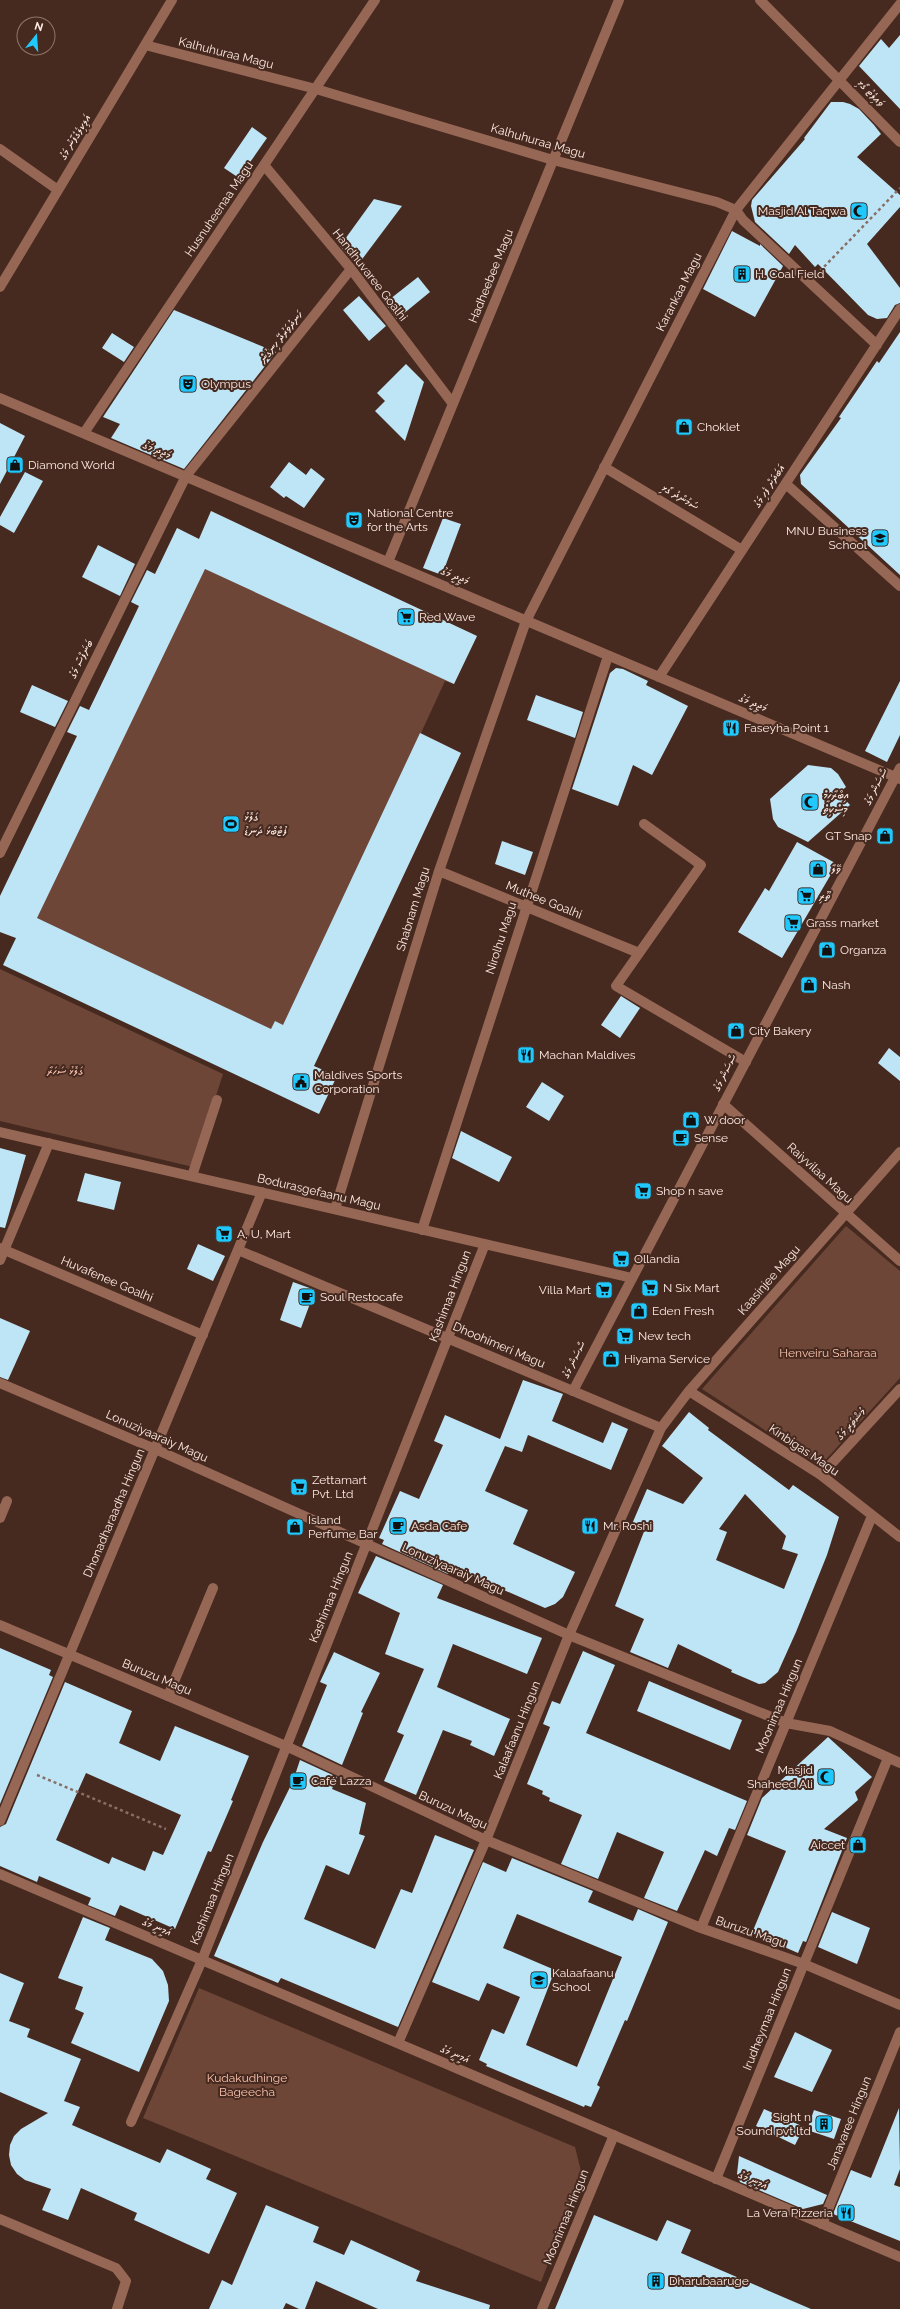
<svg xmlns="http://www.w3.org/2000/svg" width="900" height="2309" font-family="Raleway,'Noto Sans Thaana',sans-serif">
  <rect width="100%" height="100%" fill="#46291f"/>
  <!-- green -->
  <path fill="#6d4637" d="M211,511L477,636L454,684L445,681L421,733L461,753L324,1045L287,1030L261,1086L16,938L0,932V896L177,528L199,539Z
    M0,969L223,1074L193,1167L0,1121Z
    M846,1226L900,1271V1378L820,1466L702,1389Z
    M199,1988L575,2147L582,2175L541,2282L143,2118Z"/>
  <!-- building -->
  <path fill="#bee5f6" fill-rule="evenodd" d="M900,35V109L859,66L881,39L889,48Z
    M831,102H843L850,104L859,109L874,125L881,134L857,157L900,195V207L867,244L900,288V303L895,305L887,318L877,319L868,315L818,264L815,267L795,245L789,254L755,222L751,206L752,200L805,139L804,138Z
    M252,127L267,138L239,178L224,168Z
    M374,199L402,206L357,266L340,246Z
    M732,231L760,246V244L783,266L755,317L703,289Z
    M418,277L430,292L397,319L385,303Z
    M359,296L386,326L369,341L343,310Z
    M174,310L276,352L184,469L111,438L120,424L103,417Z
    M900,332V575L801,484L800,475L841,418L839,417L877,361L879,363Z
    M112,333L134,347L124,362L102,348Z
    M406,364L424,382L405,441L375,411L385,401L377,393Z
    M0,423L25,436L0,484Z
    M289,462L306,475L311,468L325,479L304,508L286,496L284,498L270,487Z
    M25,472L43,481L14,533L0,525V517Z
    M211,511L477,636L454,684L205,569L37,918L271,1029L275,1021L283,1025L420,733L461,753L314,1066L337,1076L319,1114L3,965L16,938L0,932V896L77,736L67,732L80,706L89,710L139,606L131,602L147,570L155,574L177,528L199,539Z
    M443,518L461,524L442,575L423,568Z
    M98,545L135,564L120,596L82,577Z
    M616,668L623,669L648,681L646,685L688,706L652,775L633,765L618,806L572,789L610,673Z
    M900,681V735L887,762L865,751Z
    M32,685L68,701L55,727L20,712Z
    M536,695L583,712L575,738L527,720Z
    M808,765L831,768L838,774L846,787L839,793L850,805L808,842L778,827L773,819L770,799Z
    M502,841L533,852L525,875L495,864Z
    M797,842L837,864L782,958L738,932L765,888L769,891Z
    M621,996L640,1008L620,1038L601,1025Z
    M889,1048L900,1057V1081L878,1063Z
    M542,1082L564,1096L549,1121L526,1107Z
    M461,1131L512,1157L499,1182L452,1158Z
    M0,1148L26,1155L5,1228L0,1227Z
    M85,1173L121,1182L114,1210L77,1201Z
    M198,1244L225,1256L213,1281L187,1269Z
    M293,1282L315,1290L301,1328L280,1320Z
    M0,1318L30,1331L8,1380L0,1377Z
    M523,1380L563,1394L552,1421L603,1443L612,1422L628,1429L611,1470L528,1435L522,1452L505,1446L485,1491L528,1510L513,1544L575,1572L563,1597L555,1604L545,1608L451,1567L448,1574L382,1544L384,1540L379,1538L400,1491L419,1499L443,1445L434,1441L445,1415L500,1439Z
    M689,1412L709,1428L708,1430L789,1490L793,1485L839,1517L827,1555L796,1632L778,1672L765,1683L759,1684L731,1672L732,1670L678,1644L668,1668L630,1652L644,1619L615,1606L645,1529L632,1524L647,1489L683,1504L703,1478L662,1446ZM745,1494L786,1536L782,1549L798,1554L784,1589L716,1560L727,1532L719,1529Z
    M376,1556L443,1585L437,1598L542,1638L527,1674L453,1644L437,1687L510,1719L494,1756L470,1745L472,1741L443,1730L416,1795L384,1781L404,1735L397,1732L424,1669L385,1654L400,1613L358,1593Z
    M0,1648L51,1670L49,1675L53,1677L0,1804Z
    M583,1651L615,1665L586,1733L747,1801L735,1830L729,1828L717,1856L705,1850L677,1911L644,1898L664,1852L617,1832L598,1879L561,1864L582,1815L549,1801L550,1798L542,1794L543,1791L527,1784L550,1727L543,1724L552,1701L560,1704Z
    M334,1652L380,1673L361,1712L363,1713L342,1765L302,1746L327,1685L320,1682Z
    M649,1681L742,1720L730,1750L637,1711Z
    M65,1682L132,1711L119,1743L160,1761L175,1726L249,1756L231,1800L233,1801L211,1852L208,1851L175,1929L120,1905L115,1916L88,1905L91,1898L39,1876L37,1882L0,1866V1827L6,1824ZM86,1773L181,1815L163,1855L153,1851L145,1871L112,1857L109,1864L56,1840Z
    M828,1737L872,1777L855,1792L858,1800L824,1829L847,1838L806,1942L803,1941L798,1953L752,1933L786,1851L747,1835L762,1798Z
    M300,1760L337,1777L332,1789L366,1803L359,1834L365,1836L349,1875L326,1865L304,1919L375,1949L401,1889L412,1893L435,1835L474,1850L398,2027L281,1978L278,1983L214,1956L263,1842L293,1781Z
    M512,1858L593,1891L588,1902L633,1921L638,1909L668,1922L627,2021L625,2020L597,2085L600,2087L591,2107L585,2105L584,2107L486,2066L487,2064L479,2060L492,2029L504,2034L520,1997L487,1983L479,2001L432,1982L483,1862L506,1872ZM517,1914L622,1957L577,2067L526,2045L555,1970L503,1948Z
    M832,1912L870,1928L857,1964L818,1947Z
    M83,1917L110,1928L105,1940L152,1959L163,1971L168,1985L169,2001L139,2072L71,2043L84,2013L75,2009L83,1987L58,1978Z
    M0,1973L24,1983L9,2021L30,2029L27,2037L81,2059L64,2101L80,2107L72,2125L160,2163L167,2149L211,2169L206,2179L237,2193L209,2254L134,2220L137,2213L81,2188L68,2220L42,2210L51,2189L25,2180L17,2174L11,2165L9,2155L10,2145L14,2136L21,2129L48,2113L0,2092Z
    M795,2032L832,2050L812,2092L774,2077Z
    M899,2108L900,2169L894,2185L900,2187V2241L833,2214L851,2170L871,2178Z
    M764,2109L804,2127L795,2145L756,2126Z
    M814,2110L841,2119L834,2139L807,2130Z
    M739,2156L827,2195L823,2204L803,2209L740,2182L737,2174Z
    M266,2205L319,2227L313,2242L344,2255L351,2240L420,2271L416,2281L490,2305L489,2309H378L316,2281L305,2309H299L286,2303L283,2309H209L222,2280L232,2285Z
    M594,2215L657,2241L667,2220L691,2230L681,2253L811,2309H555Z"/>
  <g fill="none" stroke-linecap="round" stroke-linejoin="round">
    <!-- path -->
    <path stroke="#886f66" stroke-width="2.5" stroke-dasharray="3 3" stroke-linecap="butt" d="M820,271L900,188
      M37,1775L166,1829"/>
    <!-- service -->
    <path stroke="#966755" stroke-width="10" d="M192,1176L217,1100
      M168,1696L213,1588
      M131,2122L202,1960
      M0,2219L116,2268L126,2281L117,2309"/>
    <!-- minor -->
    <path stroke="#966755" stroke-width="10" d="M760,0L900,142
      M145,45L316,89L553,160L717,202L736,210L743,220L877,345
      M0,149L58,190
      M264,165L351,269L453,404
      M0,287L172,0
      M84,433L375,0
      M604,467L742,550
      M786,484L900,586
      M388,562L619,0
      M659,677L900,309
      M644,824L701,865L616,986L746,1062
      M0,853L186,476L351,269
      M439,871L639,953
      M723,1104L900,1261
      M0,1132L632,1278
      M335,1209L439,871L526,621L736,210L900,4
      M422,1230L608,656
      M0,1248L203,1335
      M238,1250L661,1428
      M0,1260L49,1143
      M0,1383L155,1449L569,1635L786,1723L830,1731L900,1763
      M689,1391L821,1475L900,1537
      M821,1475L900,1389
      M0,1518L7,1501
      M0,1625L286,1746L486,1840L701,1928L804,1964L900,2005
      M0,1821L262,1192
      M701,1928L872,1516
      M202,1960L485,1244
      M398,2043L486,1840L569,1635L661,1428L689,1391L900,1152
      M716,2179L888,1758
      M822,2224L900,2032
      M542,2309L614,2135"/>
    <!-- tertiary -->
    <path stroke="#966755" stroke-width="10" d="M0,398L900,779
      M573,1391L900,768
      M0,1874L900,2257"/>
  </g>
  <!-- icons -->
  <defs>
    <symbol id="mosque-square" viewBox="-11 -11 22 22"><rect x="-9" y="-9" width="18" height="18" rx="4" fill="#1fc9fd" stroke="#46291f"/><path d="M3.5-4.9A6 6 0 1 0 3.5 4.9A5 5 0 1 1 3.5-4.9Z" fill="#111"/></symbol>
    <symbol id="building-square" viewBox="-11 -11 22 22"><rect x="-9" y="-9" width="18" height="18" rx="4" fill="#1fc9fd" stroke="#46291f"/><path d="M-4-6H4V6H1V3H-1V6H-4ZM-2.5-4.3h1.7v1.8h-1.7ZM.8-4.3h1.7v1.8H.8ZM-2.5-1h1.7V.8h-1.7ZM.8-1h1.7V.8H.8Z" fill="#111"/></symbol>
    <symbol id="theatre-square" viewBox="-11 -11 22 22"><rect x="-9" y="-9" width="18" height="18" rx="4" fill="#1fc9fd" stroke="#46291f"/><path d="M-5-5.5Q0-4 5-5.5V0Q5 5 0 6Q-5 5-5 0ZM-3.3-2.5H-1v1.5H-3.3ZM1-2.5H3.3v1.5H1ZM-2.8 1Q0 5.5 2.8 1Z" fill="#111"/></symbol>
    <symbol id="shop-square" viewBox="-11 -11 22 22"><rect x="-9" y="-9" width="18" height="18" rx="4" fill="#1fc9fd" stroke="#46291f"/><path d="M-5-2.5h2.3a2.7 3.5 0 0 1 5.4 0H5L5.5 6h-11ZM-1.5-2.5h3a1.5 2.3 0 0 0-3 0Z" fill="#111"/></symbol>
    <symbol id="university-square" viewBox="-11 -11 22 22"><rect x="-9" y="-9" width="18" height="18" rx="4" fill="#1fc9fd" stroke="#46291f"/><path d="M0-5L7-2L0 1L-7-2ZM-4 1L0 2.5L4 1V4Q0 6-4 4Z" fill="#111"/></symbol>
    <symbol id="supermarket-square" viewBox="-11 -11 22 22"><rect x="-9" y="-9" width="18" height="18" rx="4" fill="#1fc9fd" stroke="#46291f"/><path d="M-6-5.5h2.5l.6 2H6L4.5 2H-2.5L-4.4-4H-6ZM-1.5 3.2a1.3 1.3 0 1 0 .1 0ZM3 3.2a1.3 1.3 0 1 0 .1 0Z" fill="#111"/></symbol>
    <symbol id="restaurant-square" viewBox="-11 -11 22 22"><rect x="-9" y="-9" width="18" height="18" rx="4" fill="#1fc9fd" stroke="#46291f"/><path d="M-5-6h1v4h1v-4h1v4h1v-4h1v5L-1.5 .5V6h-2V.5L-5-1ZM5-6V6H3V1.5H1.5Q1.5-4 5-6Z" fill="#111"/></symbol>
    <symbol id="stadium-square" viewBox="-11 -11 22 22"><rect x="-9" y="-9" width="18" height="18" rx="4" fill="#1fc9fd" stroke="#46291f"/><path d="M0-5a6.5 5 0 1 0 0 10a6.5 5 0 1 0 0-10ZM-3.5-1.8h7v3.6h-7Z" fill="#111"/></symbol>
    <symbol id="civic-square" viewBox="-11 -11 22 22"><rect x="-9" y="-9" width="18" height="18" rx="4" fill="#1fc9fd" stroke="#46291f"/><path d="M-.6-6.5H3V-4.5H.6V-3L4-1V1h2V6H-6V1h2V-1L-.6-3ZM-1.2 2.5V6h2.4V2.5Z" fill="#111"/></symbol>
    <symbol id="cafe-square" viewBox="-11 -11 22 22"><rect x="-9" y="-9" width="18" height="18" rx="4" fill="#1fc9fd" stroke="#46291f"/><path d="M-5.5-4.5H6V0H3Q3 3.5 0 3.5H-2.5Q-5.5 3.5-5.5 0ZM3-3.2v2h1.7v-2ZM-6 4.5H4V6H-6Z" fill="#111"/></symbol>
    <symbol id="school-square" viewBox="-11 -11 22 22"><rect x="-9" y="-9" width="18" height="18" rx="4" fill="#1fc9fd" stroke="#46291f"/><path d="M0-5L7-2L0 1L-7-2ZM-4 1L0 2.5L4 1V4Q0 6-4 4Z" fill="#111"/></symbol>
  </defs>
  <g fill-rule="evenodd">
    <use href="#mosque-square" x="849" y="201" width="20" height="20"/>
    <use href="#building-square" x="732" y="264" width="20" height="20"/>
    <use href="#theatre-square" x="178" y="374" width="20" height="20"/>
    <use href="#shop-square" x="674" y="417" width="20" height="20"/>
    <use href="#shop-square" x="5" y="455" width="20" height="20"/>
    <use href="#theatre-square" x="344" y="510" width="20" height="20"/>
    <use href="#university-square" x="870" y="528" width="20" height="20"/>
    <use href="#supermarket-square" x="396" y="607" width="20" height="20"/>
    <use href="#restaurant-square" x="721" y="718" width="20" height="20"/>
    <use href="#mosque-square" x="800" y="792" width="20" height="20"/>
    <use href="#stadium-square" x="221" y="814" width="20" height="20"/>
    <use href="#shop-square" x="875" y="826" width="20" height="20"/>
    <use href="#shop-square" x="808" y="859" width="20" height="20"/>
    <use href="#supermarket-square" x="796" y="886" width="20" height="20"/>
    <use href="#supermarket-square" x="783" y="913" width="20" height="20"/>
    <use href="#shop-square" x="817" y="940" width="20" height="20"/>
    <use href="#shop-square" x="799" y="975" width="20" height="20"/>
    <use href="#shop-square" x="726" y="1021" width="20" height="20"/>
    <use href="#restaurant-square" x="516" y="1045" width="20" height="20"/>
    <use href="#civic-square" x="291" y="1072" width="20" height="20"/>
    <use href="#shop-square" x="681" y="1110" width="20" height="20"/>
    <use href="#cafe-square" x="671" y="1128" width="20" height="20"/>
    <use href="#supermarket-square" x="633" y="1181" width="20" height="20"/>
    <use href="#supermarket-square" x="214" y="1224" width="20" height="20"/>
    <use href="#supermarket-square" x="611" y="1249" width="20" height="20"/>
    <use href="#supermarket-square" x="640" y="1278" width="20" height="20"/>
    <use href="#supermarket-square" x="594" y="1280" width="20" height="20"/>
    <use href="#cafe-square" x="297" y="1287" width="20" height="20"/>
    <use href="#shop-square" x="629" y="1301" width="20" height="20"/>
    <use href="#supermarket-square" x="615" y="1326" width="20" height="20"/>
    <use href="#shop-square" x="601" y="1349" width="20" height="20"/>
    <use href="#supermarket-square" x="289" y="1477" width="20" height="20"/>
    <use href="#cafe-square" x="388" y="1516" width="20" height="20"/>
    <use href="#restaurant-square" x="580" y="1516" width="20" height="20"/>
    <use href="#shop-square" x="285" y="1517" width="20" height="20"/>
    <use href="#mosque-square" x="816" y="1767" width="20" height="20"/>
    <use href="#cafe-square" x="288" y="1771" width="20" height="20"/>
    <use href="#shop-square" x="848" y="1835" width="20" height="20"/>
    <use href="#school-square" x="529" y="1970" width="20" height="20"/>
    <use href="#building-square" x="814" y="2114" width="20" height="20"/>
    <use href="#restaurant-square" x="836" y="2203" width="20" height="20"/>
    <use href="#building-square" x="646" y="2271" width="20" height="20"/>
  </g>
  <g text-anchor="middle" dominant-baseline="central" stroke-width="4" stroke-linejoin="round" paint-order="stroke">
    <!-- street labels -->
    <g font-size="12" fill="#fdeae2" stroke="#46291f">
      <text transform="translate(226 53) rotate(14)">Kalhuhuraa Magu</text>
      <text transform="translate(871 93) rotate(46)">ވައިލެޓު ގޯޅި</text>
      <text transform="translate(75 137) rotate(-59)">އަލިކިލެގެފާނު މަގު</text>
      <text transform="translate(538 141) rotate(16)">Kalhuhuraa Magu</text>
      <text transform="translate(219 209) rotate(-56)">Husnuheenaa Magu</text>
      <text transform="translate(370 275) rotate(52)">Handhuvaree Goalhi</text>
      <text transform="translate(491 276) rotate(-68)">Hadheebee Magu</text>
      <text transform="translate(679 292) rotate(-63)">Karankaa Magu</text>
      <text transform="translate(281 337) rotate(-51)">ހަނދުވަރުދޭ ހިނގުން</text>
      <text transform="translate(157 450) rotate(23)">މަޖީދީ މަގު</text>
      <text transform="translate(769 486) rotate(-57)">އަބަދަށް ފެހި މަގު</text>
      <text transform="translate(680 497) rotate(31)">ސަމުންދު ގޯޅި</text>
      <text transform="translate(455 576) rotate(23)">މަޖީދީ މަގު</text>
      <text transform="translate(81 659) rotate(-64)">ބަނަފްސާ މަގު</text>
      <text transform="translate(753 703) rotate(23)">މަޖީދީ މަގު</text>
      <text transform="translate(876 787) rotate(-62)">ސޯސަން މަގު</text>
      <text transform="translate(544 900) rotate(22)">Muthee Goalhi</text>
      <text transform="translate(413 909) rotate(-73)">Shabnam Magu</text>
      <text transform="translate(501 938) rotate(-72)">Nirolhu Magu</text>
      <text transform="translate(725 1073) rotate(-62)">ސޯސަން މަގު</text>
      <text transform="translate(820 1173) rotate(42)">Raiyvilaa Magu</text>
      <text transform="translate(319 1192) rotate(13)">Bodurasgefaanu Magu</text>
      <text transform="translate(107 1279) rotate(23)">Huvafenee Goalhi</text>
      <text transform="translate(769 1280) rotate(-49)">Kaasinjee Magu</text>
      <text transform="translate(450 1296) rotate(-69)">Kashimaa Hingun</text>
      <text transform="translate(499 1345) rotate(23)">Dhoohimeri Magu</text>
      <text transform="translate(574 1360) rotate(-62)">ސޯސަން މަގު</text>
      <text transform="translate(851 1424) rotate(-48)">މުޝްތަރީ މަގު</text>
      <text transform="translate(157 1436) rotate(24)">Lonuziyaaraiy Magu</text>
      <text transform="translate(804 1450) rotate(34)">Kinbigas Magu</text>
      <text transform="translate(114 1513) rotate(-67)">Dhonadharaadha Hingun</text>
      <text transform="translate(453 1569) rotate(24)">Lonuziyaaraiy Magu</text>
      <text transform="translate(331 1597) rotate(-68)">Kashimaa Hingun</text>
      <text transform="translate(157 1677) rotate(23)">Buruzu Magu</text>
      <text transform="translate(779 1706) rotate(-67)">Moonimaa Hingun</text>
      <text transform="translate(517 1730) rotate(-68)">Kalaafaanu Hingun</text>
      <text transform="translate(453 1810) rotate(25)">Buruzu Magu</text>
      <text transform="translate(212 1899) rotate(-68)">Kashimaa Hingun</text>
      <text transform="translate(157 1927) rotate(23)">އަމީނީ މަގު</text>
      <text transform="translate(751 1932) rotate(19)">Buruzu Magu</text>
      <text transform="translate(767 2019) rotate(-68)">Irudheymaa Hingun</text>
      <text transform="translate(455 2054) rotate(23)">އަމީނީ މަގު</text>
      <text transform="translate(849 2123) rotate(-68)">Janavaree Hingun</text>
      <text transform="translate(753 2180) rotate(23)">އަމީނީ މަގު</text>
      <text transform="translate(566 2217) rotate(-68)">Moonimaa Hingun</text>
    </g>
    <!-- poi labels -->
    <g font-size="12" fill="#fdeae2" stroke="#46291f" text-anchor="start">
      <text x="846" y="211" text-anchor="end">Masjid Al Taqwa</text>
      <text x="755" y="274">H. Coal Field</text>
      <text x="201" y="384">Olympus</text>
      <text x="697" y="427">Choklet</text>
      <text x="28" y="465">Diamond World</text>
      <text x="367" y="513">National Centre<tspan x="367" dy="14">for the Arts</tspan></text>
      <text x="867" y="531" text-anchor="end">MNU Business<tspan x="867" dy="14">School</tspan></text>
      <text x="419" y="617">Red Wave</text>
      <text x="744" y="728">Faseyha Point 1</text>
      <text x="823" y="795">އިބްރާހީމް<tspan x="823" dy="14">މިސްކިތް</tspan></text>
      <text x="244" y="817">ގަލޮޅު<tspan x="244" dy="14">ފުޓްބޯޅަ ދަނޑު</tspan></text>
      <text x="872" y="836" text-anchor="end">GT Snap</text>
      <text x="831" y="869">ވޭލާ</text>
      <text x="819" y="896">ތޫރި</text>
      <text x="806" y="923">Grass market</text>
      <text x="840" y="950">Organza</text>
      <text x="822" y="985">Nash</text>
      <text x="749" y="1031">City Bakery</text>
      <text x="539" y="1055">Machan Maldives</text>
      <text x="314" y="1075">Maldives Sports<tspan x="314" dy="14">Corporation</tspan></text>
      <text x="704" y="1120">W door</text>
      <text x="694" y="1138">Sense</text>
      <text x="656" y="1191">Shop n save</text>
      <text x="237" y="1234">A, U, Mart</text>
      <text x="634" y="1259">Ollandia</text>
      <text x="663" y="1288">N Six Mart</text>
      <text x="591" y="1290" text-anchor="end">Villa Mart</text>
      <text x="320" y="1297">Soul Restocafe</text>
      <text x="652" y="1311">Eden Fresh</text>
      <text x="638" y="1336">New tech</text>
      <text x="624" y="1359">Hiyama Service</text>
      <text x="312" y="1480">Zettamart<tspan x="312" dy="14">Pvt. Ltd</tspan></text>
      <text x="308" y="1520">Island<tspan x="308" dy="14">Perfume Bar</tspan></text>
      <text x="411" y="1526">Asda Cafe</text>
      <text x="603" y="1526">Mr. Roshi</text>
      <text x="813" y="1770" text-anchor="end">Masjid<tspan x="813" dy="14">Shaheed Ali</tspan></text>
      <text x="311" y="1781">Café Lazza</text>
      <text x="845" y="1845" text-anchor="end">Aiccet</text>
      <text x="552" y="1973">Kalaafaanu<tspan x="552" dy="14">School</tspan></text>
      <text x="811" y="2117" text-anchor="end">Sight n<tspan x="811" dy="14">Sound pvt ltd</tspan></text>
      <text x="833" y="2213" text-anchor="end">La Vera Pizzeria</text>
      <text x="669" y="2281">Dharubaaruge</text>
    </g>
    <!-- park labels -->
    <g font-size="12" fill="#fcc5b0" stroke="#46291f">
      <text x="65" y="1071">ގަލޮޅު ސަހަރާ</text>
      <text x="828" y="1353">Henveiru Saharaa</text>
      <text x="247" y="2078">Kudakudhinge<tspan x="247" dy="14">Bageecha</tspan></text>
    </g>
  </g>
  <!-- north arrow -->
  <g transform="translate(36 36) rotate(17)"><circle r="19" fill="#46291f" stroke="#8f766d"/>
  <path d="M0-3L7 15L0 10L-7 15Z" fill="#1fc9fd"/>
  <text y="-6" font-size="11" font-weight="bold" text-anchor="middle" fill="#fdeae2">N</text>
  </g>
</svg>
